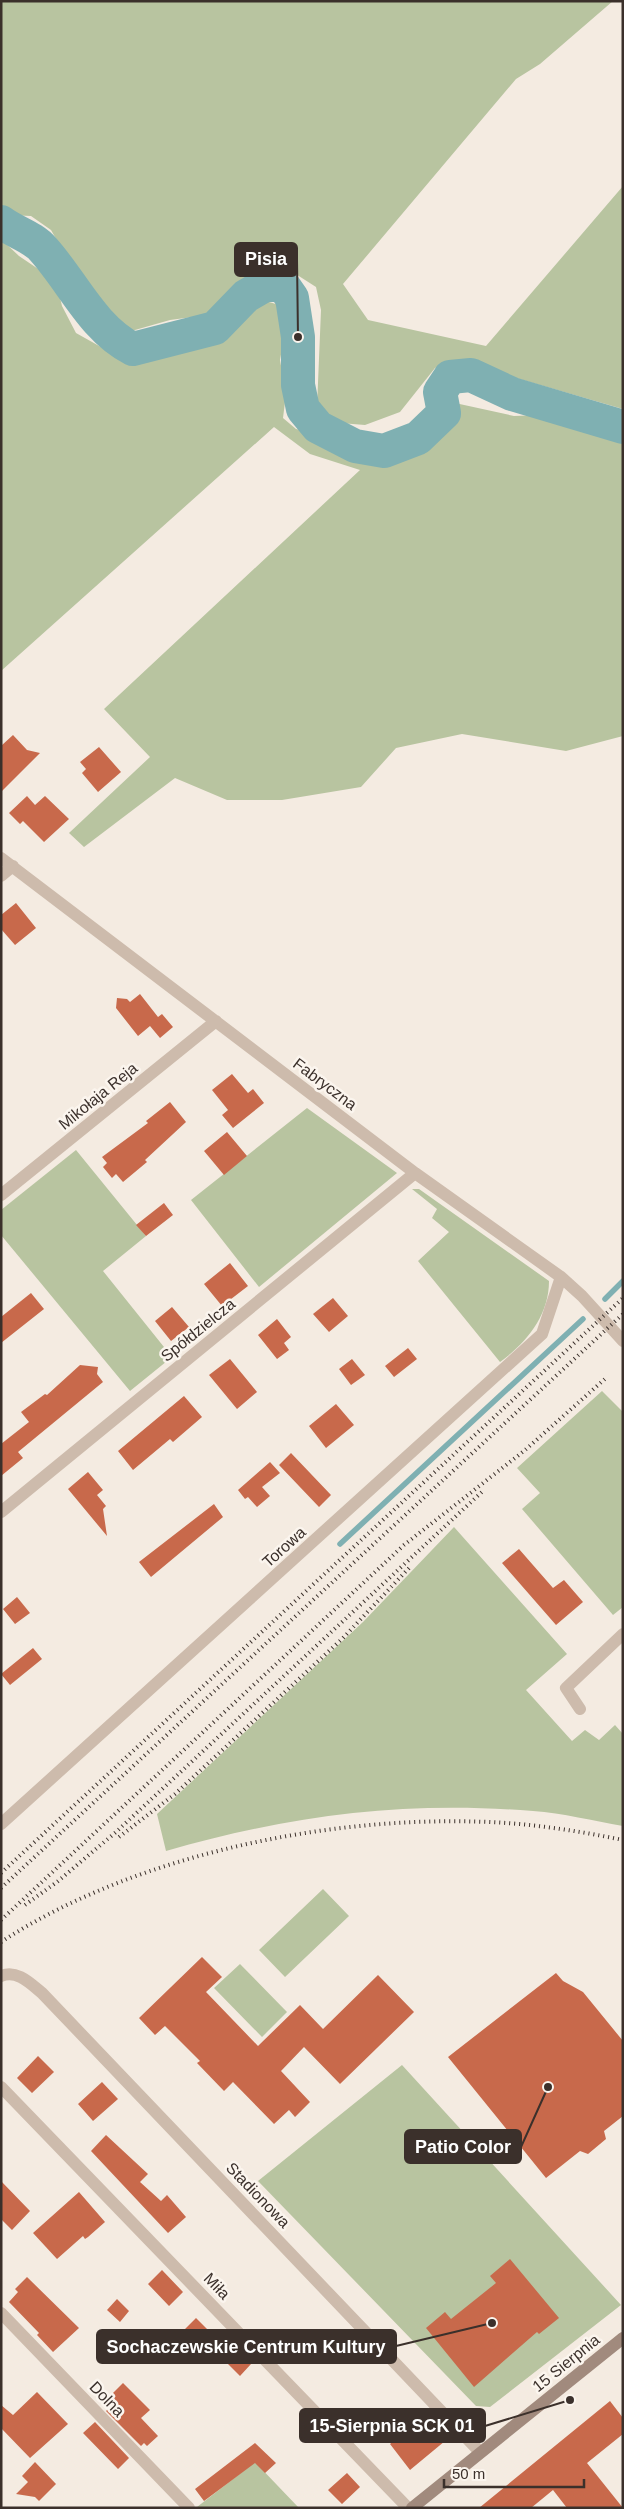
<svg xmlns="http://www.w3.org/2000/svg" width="624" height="2509" font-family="Helvetica,sans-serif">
  <rect width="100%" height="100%" fill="#f4ebe1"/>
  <!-- green -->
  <path fill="#b8c4a0" d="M1,1H613L540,64L516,79L343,284L368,320L486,346L623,186V409L454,360L435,368L400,412L365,425L328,422L317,407L321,310L316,287L291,271H271L235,291L221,307L208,315L170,320L128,332L113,319L78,277L51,230L31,216L9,215L1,209Z
    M1,239L19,256L56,281L62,306L76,333L117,356L214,341L238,322L248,305L266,301L282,306L288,316L280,360L286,394L283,418L296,429L309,432L368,464L404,459L454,419L455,403L514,416L540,415L623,441V736L566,751L462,734L396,748L361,787L282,800H227L175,778L84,847L69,833L150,757L104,709L360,470L310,454L274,427L1,671Z
    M307,1108L397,1173L259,1287L191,1200Z
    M76,1150L146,1236L103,1271L172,1357L130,1391L1,1235V1210Z
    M412,1189H419L549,1281C549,1316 526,1343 500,1362L418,1261L449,1232L432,1218L437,1209Z
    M602,1391L623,1412V1607L613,1615L522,1509L540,1493L517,1468Z
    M454,1527L567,1654L526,1690L572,1741L585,1730L599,1740L615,1725L623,1734V1826C593,1821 563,1813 533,1811C403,1801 292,1815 166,1851L157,1814L363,1622Z
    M323,1889L349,1916L285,1977L259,1950Z
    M240,1964L287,2012L262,2037L214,1988Z
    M402,2065L621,2305L490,2407L476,2406L258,2181Z
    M255,2462L299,2508L197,2507Z"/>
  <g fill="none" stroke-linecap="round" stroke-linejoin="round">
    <!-- stream -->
    <path stroke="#7fb0b2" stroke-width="5.5" d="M605,1299L623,1281
      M340,1544L583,1319"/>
    <!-- river -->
    <path stroke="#7fb0b2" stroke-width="34" d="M1,222C14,232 33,237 43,249C73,282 92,328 133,349L215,328L246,296L265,285H283L292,298L298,337V385L303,409L318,427L355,446L384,451L418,438L444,413L440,392L450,377L471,375L512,394L623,427"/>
  </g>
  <!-- building -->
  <path fill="#c8694b" d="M13,735L27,750L40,753L1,792V746Z
    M99,747L121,772L98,792L82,773L86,769L80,762Z
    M27,796L35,805L45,796L69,819L44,842L23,821L20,824L9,813Z
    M16,903L36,928L15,945L1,929V915Z
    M140,994L158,1017L162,1014L173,1027L160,1038L150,1026L138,1036L116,1008L117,998L127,999L130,1002Z
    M232,1074L248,1093L253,1089L264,1103L233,1128L222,1115L228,1110L212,1090Z
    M170,1102L186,1122L145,1160L147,1162L123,1182L116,1174L112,1178L103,1167L107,1163L102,1157L148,1123L146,1121Z
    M227,1132L247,1156L224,1175L204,1151Z
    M164,1203L173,1215L146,1236L136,1225Z
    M230,1263L248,1286L222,1306L204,1284Z
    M31,1293L44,1309L1,1343V1317Z
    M333,1298L348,1316L329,1332L313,1314Z
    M172,1307L189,1327L171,1341L155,1321Z
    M277,1319L291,1337L284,1343L289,1350L277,1359L258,1335Z
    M408,1348L417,1359L394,1377L385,1366Z
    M230,1359L257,1392L237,1409L209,1375Z
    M352,1359L365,1375L351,1385L339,1369Z
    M80,1365L98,1367L97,1374L103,1382L18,1452L23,1458L1,1476V1444L29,1422L21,1412L45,1394L47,1395Z
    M184,1396L202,1417L173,1442L170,1439L133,1470L118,1451Z
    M336,1404L354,1425L326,1448L309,1426Z
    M291,1453L331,1495L319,1507L279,1465Z
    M270,1462L280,1473L262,1487L270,1496L257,1507L248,1497L245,1499L238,1490Z
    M88,1472L103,1490L97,1495L106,1506L103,1509L107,1536L68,1489Z
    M214,1504L223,1517L151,1577L139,1562Z
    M519,1549L553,1588L564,1580L583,1602L556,1625L502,1563Z
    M17,1597L30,1613L15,1624L3,1609Z
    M33,1648L42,1659L10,1685L1,1674Z
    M202,1957L222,1977L206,1992L258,2046L300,2005L323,2029L378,1975L414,2012L340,2084L304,2047L281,2071L310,2102L295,2117L289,2110L274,2124L233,2082L224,2091L197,2063L200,2061L165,2026L155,2035L139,2018Z
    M556,1973L563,1981L583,1992L623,2041V2116L604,2131L606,2139L588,2154L580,2151L546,2178L448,2057Z
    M38,2056L54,2072L32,2093L17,2078Z
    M102,2082L118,2099L93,2121L78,2104Z
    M106,2135L148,2174L140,2182L161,2201L167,2195L186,2217L168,2233L91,2151Z
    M1,2181L30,2211L12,2230L1,2219Z
    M79,2192L105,2222L88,2237L85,2239L83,2236L57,2259L33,2233Z
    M510,2259L559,2318L539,2334L537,2332L474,2387L426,2328L445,2312L451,2319L496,2283L490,2276Z
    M162,2270L183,2292L169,2306L148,2284Z
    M27,2277L79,2328L53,2352L37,2335L39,2333L9,2302L18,2292L15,2289Z
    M117,2299L129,2311L120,2322L107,2310Z
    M196,2318L217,2339L205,2350L185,2329Z
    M232,2346L251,2364L240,2376L221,2357Z
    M123,2383L150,2410L141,2418L158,2436L147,2446L144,2443L141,2446L106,2411L109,2408L104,2402Z
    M37,2392L68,2424L30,2458L1,2428V2405L13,2415Z
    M610,2401L623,2418V2434L587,2463L623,2508H567L553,2490L531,2508H479Z
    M425,2416L445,2441L410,2470L390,2444Z
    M95,2422L129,2458L118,2469L83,2433Z
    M255,2443L276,2463L265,2473L255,2463L204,2501L195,2489Z
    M35,2462L56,2484L39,2501L35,2497L16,2494L28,2482L22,2476Z
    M347,2473L360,2487L342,2504L328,2490Z"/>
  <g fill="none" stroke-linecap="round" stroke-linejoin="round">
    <!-- minor -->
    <path stroke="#cdbbac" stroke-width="12" d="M1,858L415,1173L561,1277L582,1296L623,1341
      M1,876L13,866
      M1,1195L216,1021
      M1,1512L415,1173
      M580,1709L566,1688L623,1634
      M1,1824L542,1334L561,1277
      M1,1976C17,1969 31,1984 42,1993L480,2452
      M1,2087L408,2508
      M1,2313L189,2508"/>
    <!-- secondary -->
    <path stroke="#a18a7d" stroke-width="12" d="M412,2508L623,2338"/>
    <!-- rail -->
    <path stroke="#3b302b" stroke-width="4" stroke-dasharray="1 4" stroke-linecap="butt" d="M119,1837L175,1794L343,1638L410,1567
      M1,1873L623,1298
      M1,1888L623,1314
      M25,1905L57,1882L116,1832L483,1491
      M1,1920L404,1545L524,1451L606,1378
      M1,1942C139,1852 343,1812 507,1823C546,1826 584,1832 623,1840"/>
  </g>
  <g text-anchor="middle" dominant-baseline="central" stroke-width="5" stroke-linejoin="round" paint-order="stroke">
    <!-- street labels -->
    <g font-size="16" fill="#3b302b" stroke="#fbf5ee">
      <text transform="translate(325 1084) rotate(37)">Fabryczna</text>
      <text transform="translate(98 1096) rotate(-39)">Mikołaja Reja</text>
      <text transform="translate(198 1330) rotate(-39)">Spółdzielcza</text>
      <text transform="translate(284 1547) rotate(-42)">Torowa</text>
      <text transform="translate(258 2195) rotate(46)">Stadionowa</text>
      <text transform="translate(217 2286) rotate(46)">Miła</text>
      <text transform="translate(566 2363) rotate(-39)">15 Sierpnia</text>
      <text transform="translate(107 2399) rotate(46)">Dolna</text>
    </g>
  </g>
  <!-- callouts -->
  <path fill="none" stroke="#3b302b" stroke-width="2" d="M298 337L297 259M548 2087L521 2147M492 2323L396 2346M570 2400L485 2426"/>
  <g fill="#3b302b" stroke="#fbf5ee" stroke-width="2">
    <circle cx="298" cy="337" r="5"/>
    <circle cx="548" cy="2087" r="5"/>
    <circle cx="492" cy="2323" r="5"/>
    <circle cx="570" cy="2400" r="5"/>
  </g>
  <g fill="#3b302b" stroke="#3b302b" stroke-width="2">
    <rect x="235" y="243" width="62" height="33" rx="5"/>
    <rect x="405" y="2130" width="116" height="33" rx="5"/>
    <rect x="97" y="2330" width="299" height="33" rx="5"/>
    <rect x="300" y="2409" width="185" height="33" rx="5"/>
  </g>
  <g font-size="18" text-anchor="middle" font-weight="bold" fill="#fff">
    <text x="266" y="265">Pisia</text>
    <text x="463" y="2153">Patio Color</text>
    <text x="246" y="2353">Sochaczewskie Centrum Kultury</text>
    <text x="392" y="2432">15-Sierpnia SCK 01</text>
  </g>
  <!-- border -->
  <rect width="624" height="2509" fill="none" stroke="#3b302b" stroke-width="5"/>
  <!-- scale -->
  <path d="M444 2479v8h140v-8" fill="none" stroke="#3b302b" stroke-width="2.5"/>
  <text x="452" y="2479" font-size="15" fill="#3b302b" stroke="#fbf5ee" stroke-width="4" paint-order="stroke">50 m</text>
</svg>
